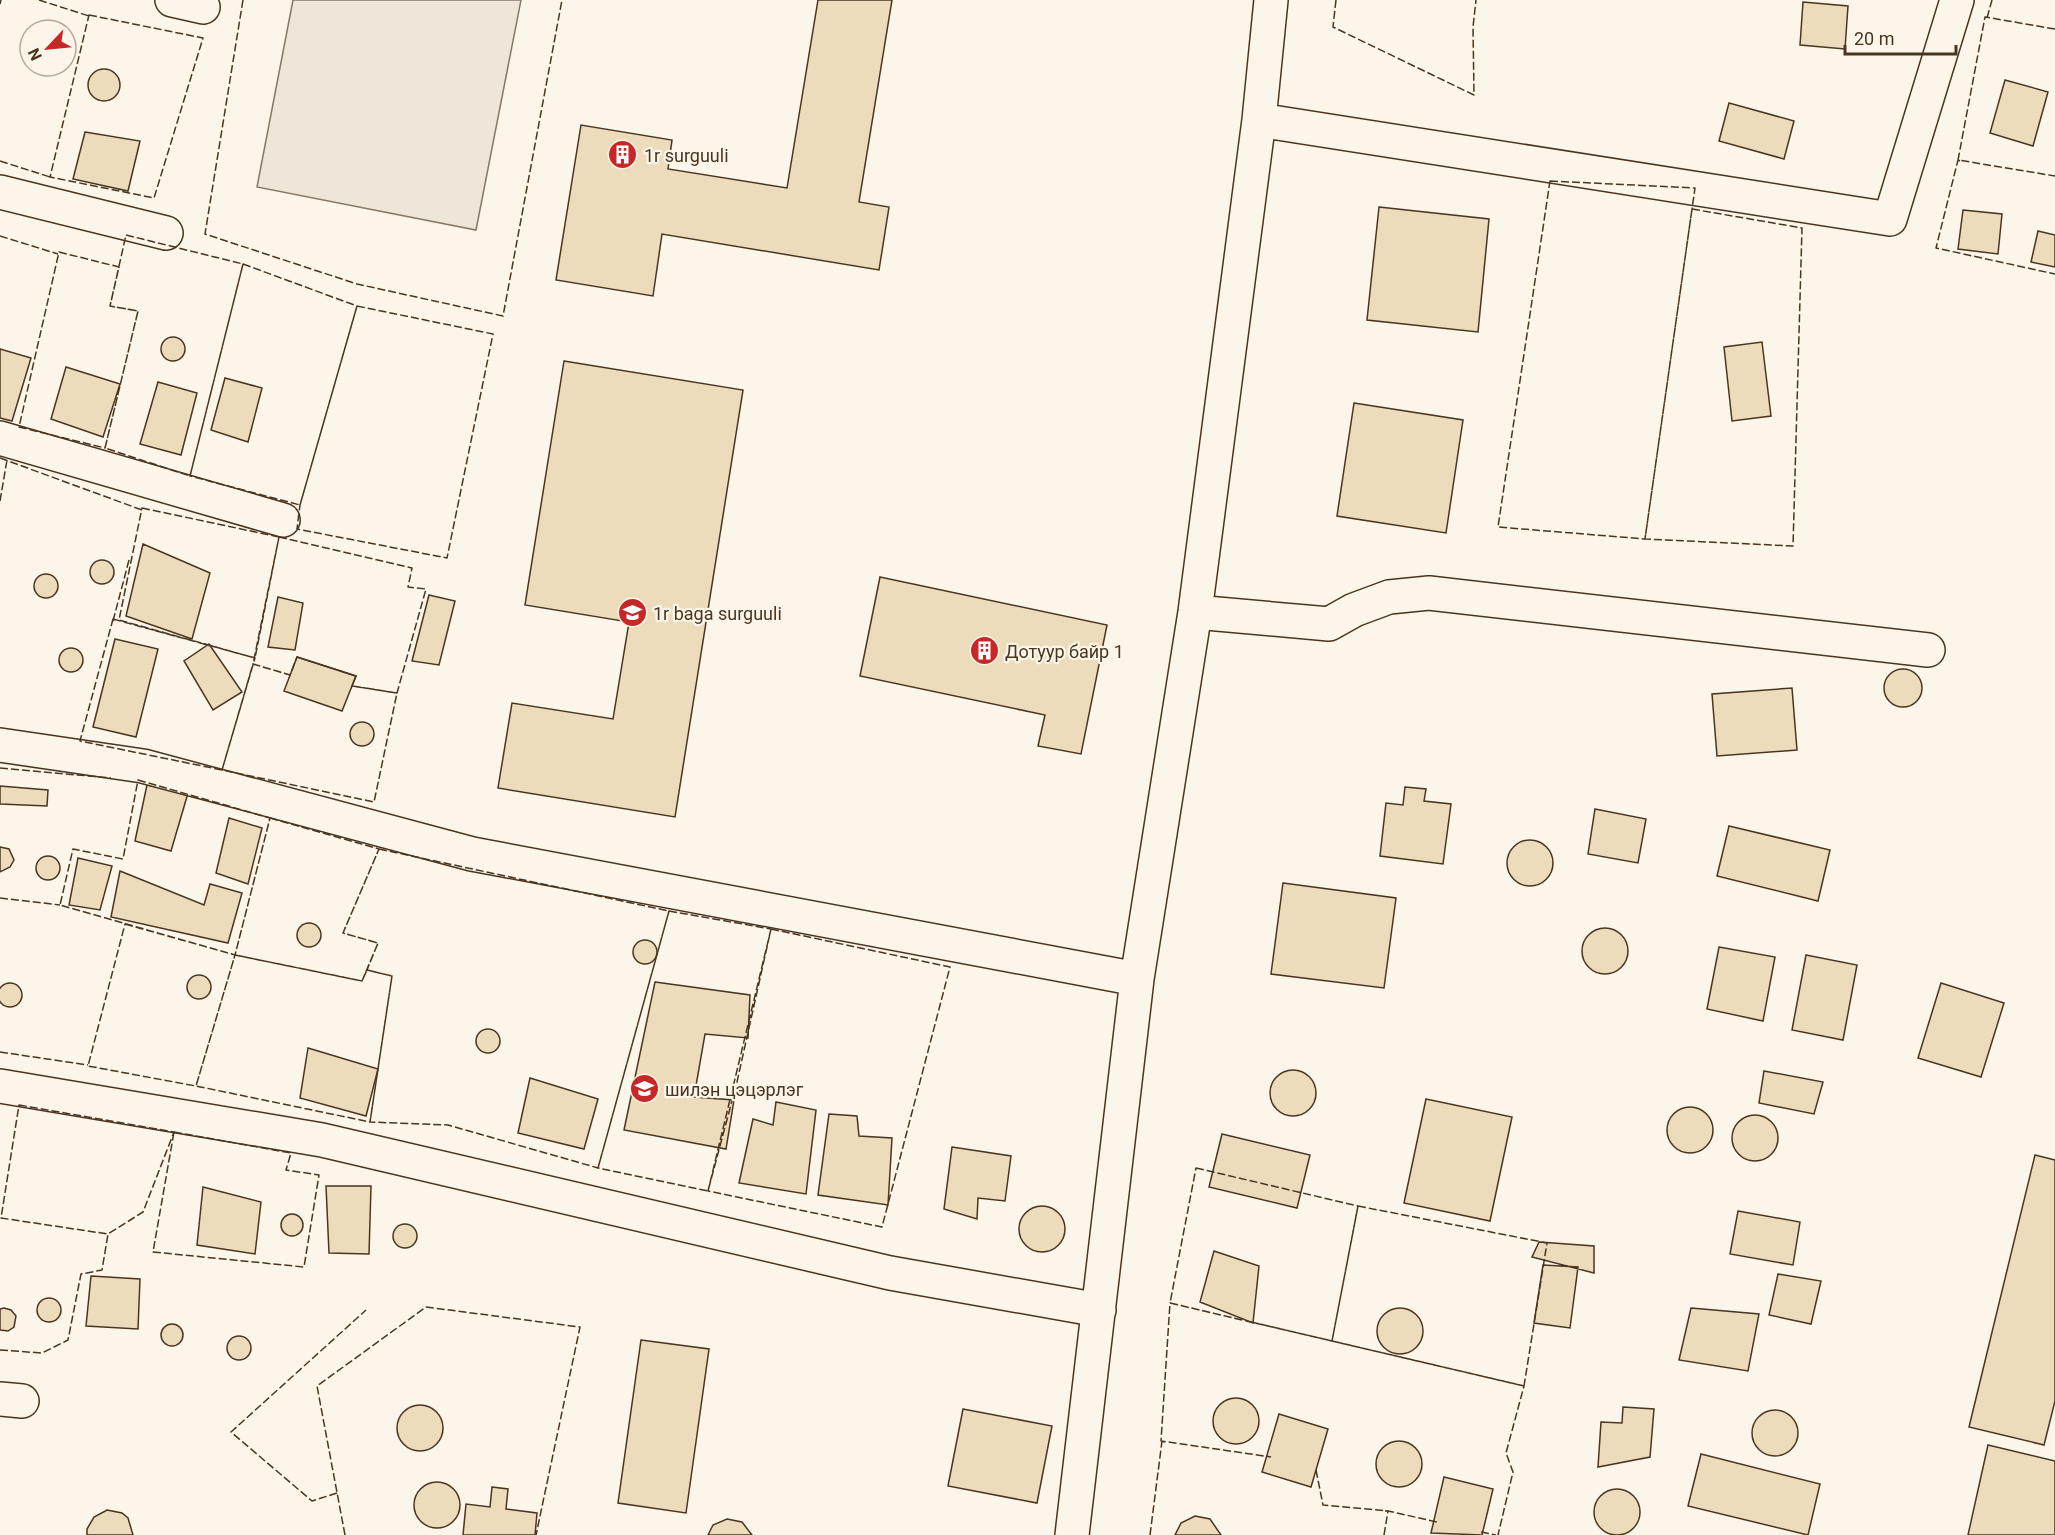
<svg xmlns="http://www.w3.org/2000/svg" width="2055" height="1535" font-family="Roboto,sans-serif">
  <rect width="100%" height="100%" fill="#fbf6e9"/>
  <!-- green -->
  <path fill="#ede6d9" stroke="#887966" stroke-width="1.5" d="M293,0H521L476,230L257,187Z"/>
  <!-- building -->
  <path fill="#ecdcbc" stroke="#4a3520" stroke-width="1.5" d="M818,0H892L859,202L889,207L879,270L662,234L653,296L556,280L581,125L672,140L668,169L787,188Z
    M1803,2L1848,6L1845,49L1800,45Z
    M88 85a16 16 0 1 1 32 0a16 16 0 1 1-32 0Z
    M2005,80L2048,92L2033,146L1990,133Z
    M1729,103L1794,121L1784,159L1719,141Z
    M85,132L140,141L128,191L73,179Z
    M1379,207L1489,219L1478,332L1367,320Z
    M1963,210L2002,214L1998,254L1958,249Z
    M2038,231L2055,235V267L2031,262Z
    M161 349a12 12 0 1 1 24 0a12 12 0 1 1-24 0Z
    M1762,342L1771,416L1732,421L1724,347Z
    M0,349L31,358L12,421L0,418Z
    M564,361L743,390L675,817L498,788L512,703L613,719L629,622L525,605Z
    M66,367L120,384L103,437L51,419Z
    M225,378L262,388L248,442L211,430Z
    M158,382L197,393L181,455L140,444Z
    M1354,403L1463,420L1446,533L1337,516Z
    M143,544L210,573L192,639L126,616Z
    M90 572a12 12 0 1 1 24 0a12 12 0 1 1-24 0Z
    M34 586a12 12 0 1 1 24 0a12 12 0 1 1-24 0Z
    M880,577L1107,625L1081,754L1038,746L1045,715L860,676Z
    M429,595L455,601L439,665L412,661Z
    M278,597L303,603L295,650L268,647Z
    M115,639L158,649L136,737L93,727Z
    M209,644L242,692L213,710L184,661Z
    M59 660a12 12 0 1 1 24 0a12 12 0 1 1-24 0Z
    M297,657L356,676L342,711L284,691Z
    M1884 688a19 19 0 1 1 38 0a19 19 0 1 1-38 0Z
    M1792,688L1797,750L1717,756L1712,694Z
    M350 734a12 12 0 1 1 24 0a12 12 0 1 1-24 0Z
    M147,785L188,793L171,851L135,841Z
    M0,786L48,790L47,806L0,804Z
    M1405,787L1426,789L1424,801L1451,804L1443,864L1380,856L1386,803L1403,805Z
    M1595,809L1646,819L1638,863L1588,854Z
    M229,818L262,828L248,884L216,873Z
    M1729,826L1830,850L1818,901L1717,876Z
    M1507 863a23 23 0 1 1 46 0a23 23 0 1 1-46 0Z
    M0,847L9,849L14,860L10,867L0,872Z
    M36 868a12 12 0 1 1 24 0a12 12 0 1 1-24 0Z
    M78,858L112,866L100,910L69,905Z
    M120,871L204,905L210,884L242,893L228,943L111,917Z
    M1283,883L1396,898L1384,988L1271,974Z
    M297 935a12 12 0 1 1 24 0a12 12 0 1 1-24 0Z
    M1582 951a23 23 0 1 1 46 0a23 23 0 1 1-46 0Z
    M633 952a12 12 0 1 1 24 0a12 12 0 1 1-24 0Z
    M1719,947L1775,957L1763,1021L1707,1009Z
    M1806,955L1857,965L1843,1040L1792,1030Z
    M187 987a12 12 0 1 1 24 0a12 12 0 1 1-24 0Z
    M655,982L750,995L748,1038L705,1034L694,1097L734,1100L726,1149L624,1130Z
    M1941,983L2004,1003L1981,1077L1918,1058Z
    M-2 995a12 12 0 1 1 24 0a12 12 0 1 1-24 0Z
    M476 1041a12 12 0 1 1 24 0a12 12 0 1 1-24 0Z
    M308,1048L378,1069L366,1116L300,1098Z
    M1270 1093a23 23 0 1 1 46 0a23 23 0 1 1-46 0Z
    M1764,1071L1823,1082L1814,1114L1759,1103Z
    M530,1078L598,1099L584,1149L518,1133Z
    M1426,1099L1512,1117L1490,1221L1404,1203Z
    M776,1102L816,1110L806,1194L739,1183L753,1119L773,1125Z
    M1667 1130a23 23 0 1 1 46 0a23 23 0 1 1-46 0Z
    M829,1114L857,1116L859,1136L892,1138L888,1205L818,1195Z
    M1732 1138a23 23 0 1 1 46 0a23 23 0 1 1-46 0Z
    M1222,1134L1310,1155L1297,1208L1209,1187Z
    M952,1147L1011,1156L1005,1201L978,1198L977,1219L944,1209Z
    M2035,1155L2055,1160V1401L2044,1445L1969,1427Z
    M326,1186H371L369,1254L329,1253Z
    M203,1187L261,1202L255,1254L197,1245Z
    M1019 1229a23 23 0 1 1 46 0a23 23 0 1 1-46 0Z
    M1738,1211L1800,1222L1793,1265L1730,1254Z
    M281 1225a11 11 0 1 1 22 0a11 11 0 1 1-22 0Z
    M393 1236a12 12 0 1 1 24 0a12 12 0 1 1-24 0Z
    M1539,1242L1594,1246V1273L1532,1257Z
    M1214,1251L1259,1266L1253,1323L1200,1302Z
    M1543,1265L1578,1267L1570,1328L1534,1323Z
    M1778,1274L1821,1281L1811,1324L1769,1315Z
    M91,1276L140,1279L138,1329L86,1326Z
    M37 1310a12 12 0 1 1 24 0a12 12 0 1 1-24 0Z
    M1377 1331a23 23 0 1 1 46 0a23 23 0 1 1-46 0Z
    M4,1308L11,1310L16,1316L14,1327L8,1331L0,1330V1309Z
    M1691,1308L1759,1314L1748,1371L1679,1360Z
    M161 1335a11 11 0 1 1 22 0a11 11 0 1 1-22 0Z
    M227 1348a12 12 0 1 1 24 0a12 12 0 1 1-24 0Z
    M641,1340L709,1349L686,1513L618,1503Z
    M1213 1421a23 23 0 1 1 46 0a23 23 0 1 1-46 0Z
    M397 1428a23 23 0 1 1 46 0a23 23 0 1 1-46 0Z
    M1623,1407L1654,1409L1650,1457L1598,1467L1601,1422L1622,1423Z
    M963,1409L1052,1426L1037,1503L948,1486Z
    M1752 1433a23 23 0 1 1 46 0a23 23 0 1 1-46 0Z
    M1279,1414L1328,1429L1311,1487L1262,1472Z
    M1376 1464a23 23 0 1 1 46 0a23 23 0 1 1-46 0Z
    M1988,1445L2055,1461V1535H1968Z
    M1701,1454L1820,1484L1808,1535L1688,1506Z
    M1444,1477L1493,1489L1482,1535L1431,1533Z
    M414 1505a23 23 0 1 1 46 0a23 23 0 1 1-46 0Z
    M492,1487L508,1489L506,1509L537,1513L535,1535H463L466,1504L490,1507Z
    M1594 1512a23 23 0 1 1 46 0a23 23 0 1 1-46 0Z
    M107,1510L122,1513L128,1518L133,1535H87V1529L94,1517Z
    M1195,1516L1210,1519L1221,1535H1175L1181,1523Z
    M727,1519L742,1522L752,1535H708L713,1525Z"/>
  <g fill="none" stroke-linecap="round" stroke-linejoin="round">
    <defs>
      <path id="minor" d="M172,0L203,7
        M1259,120L1890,219L1957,0
        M0,192L166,233
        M0,438L283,520
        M1195,612L1329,624L1354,610L1389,597L1429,593L1928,650
        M0,745L143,766L472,854L1137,979
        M0,1086L322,1140L890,1273L1099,1310
        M0,1399L22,1401
        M1072,1535L1137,979L1195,612L1259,120L1271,0"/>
    </defs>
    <!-- minor casing -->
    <use href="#minor" stroke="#4a3520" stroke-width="36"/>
    <!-- minor -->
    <use href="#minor" stroke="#fbf6e9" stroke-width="33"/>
    <!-- fence -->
    <path stroke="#4a3520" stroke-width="1.5" stroke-dasharray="8 3" stroke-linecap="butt" d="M39,0L89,16
      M243,0L205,234L357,284L503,316L562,0
      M1336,0L1333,27L1474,95L1473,27L1476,0
      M0,4L1,0
      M89,15L203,38L154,198L50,177Z
      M1987,18L1992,0
      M2055,29L1985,17L1958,160L2055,176
      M0,161L50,177
      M1960,161L1958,160L1936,248L2055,274
      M1550,181L1695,188L1645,539L1498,527Z
      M1692,209L1802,228L1793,546L1645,539Z
      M126,235L243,264L190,476L105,448L138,311L110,306Z
      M0,236L58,254
      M59,252L119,267L110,306L138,311L105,448L19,427Z
      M243,264L357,306L300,505L190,476Z
      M357,306L493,334L447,558L297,529L300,505Z
      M0,458L142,510
      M0,501L7,460
      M142,508L279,537L255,658L119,620Z
      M279,537L412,568L408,587L426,589L397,693L352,686L356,676L297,657L290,675L253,664Z
      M113,619L255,658L222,770L80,741Z
      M113,621L129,560
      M297,657L356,676L352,686L397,693L374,802L222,770L253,664L290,675Z
      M0,768L111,778
      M138,780L270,818L235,955L60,905L73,849L123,859Z
      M270,818L379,849L343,933L378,943L362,981L235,955Z
      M379,849L669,911L598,1168L448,1125L370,1122L392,976L367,970L378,943L343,933Z
      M0,898L60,905
      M669,911L771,929L737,1082L708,1191L598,1168Z
      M125,924L235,955L196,1086L88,1066Z
      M771,929L950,967L882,1227L708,1191Z
      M235,955L362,981L367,970L392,976L370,1122L196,1086Z
      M0,1052L88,1065
      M19,1105L174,1132L143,1212L108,1234L1,1218Z
      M174,1132L291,1153L286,1170L319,1175L304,1267L153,1252Z
      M1196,1168L1358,1206L1332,1341L1170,1303Z
      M1358,1206L1547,1243L1524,1386L1332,1341Z
      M1242,1320L1170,1303L1161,1441L1271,1457
      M1251,1322L1524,1386L1506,1453L1513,1472L1498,1535
      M0,1350L42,1353L68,1340L81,1274L102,1270L108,1234
      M1316,1470L1323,1505L1388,1511L1437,1522
      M337,1493L312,1501L231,1432L366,1310
      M1481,1532L1496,1535
      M345,1535L317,1386L426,1307L580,1327L536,1535
      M1150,1535L1162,1441
      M1384,1535L1388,1511H1385"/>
  </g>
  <!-- icons -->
  <defs>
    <symbol id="building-disc" viewBox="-11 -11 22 22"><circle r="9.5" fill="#c62828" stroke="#fbf6e9"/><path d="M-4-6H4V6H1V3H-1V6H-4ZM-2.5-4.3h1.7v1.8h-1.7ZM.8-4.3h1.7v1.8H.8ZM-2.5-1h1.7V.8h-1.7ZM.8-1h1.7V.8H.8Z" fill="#fff"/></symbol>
    <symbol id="school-disc" viewBox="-11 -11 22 22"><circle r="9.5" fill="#c62828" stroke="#fbf6e9"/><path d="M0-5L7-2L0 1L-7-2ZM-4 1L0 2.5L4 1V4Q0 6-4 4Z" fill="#fff"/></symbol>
  </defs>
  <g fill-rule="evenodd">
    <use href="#building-disc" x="606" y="138" width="33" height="33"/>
    <use href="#school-disc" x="616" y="596" width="33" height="33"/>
    <use href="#building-disc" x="968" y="634" width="33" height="33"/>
    <use href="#school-disc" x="628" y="1072" width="33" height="33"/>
  </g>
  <g text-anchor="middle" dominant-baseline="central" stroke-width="4.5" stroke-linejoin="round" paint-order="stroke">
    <!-- poi labels -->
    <g font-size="18" fill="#4a3520" stroke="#fbf6e9" text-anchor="start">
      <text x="644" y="155">1r surguuli</text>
      <text x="653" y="613">1r baga surguuli</text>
      <text x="1005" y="651">Дотуур байр 1</text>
      <text x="665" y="1089">шилэн цэцэрлэг</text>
    </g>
  </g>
  <!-- north arrow -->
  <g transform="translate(48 48) rotate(244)"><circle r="28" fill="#fbf6e9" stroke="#b4a999" stroke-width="1.5"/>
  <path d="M0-4.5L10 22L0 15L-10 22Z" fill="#c62828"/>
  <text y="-9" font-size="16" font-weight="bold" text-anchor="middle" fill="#4a3520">N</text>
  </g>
  <!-- scale -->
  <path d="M1845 45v9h111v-9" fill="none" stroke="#4a3520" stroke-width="3"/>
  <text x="1854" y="45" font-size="18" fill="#4a3520" stroke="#fbf6e9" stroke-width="4.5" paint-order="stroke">20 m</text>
</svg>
